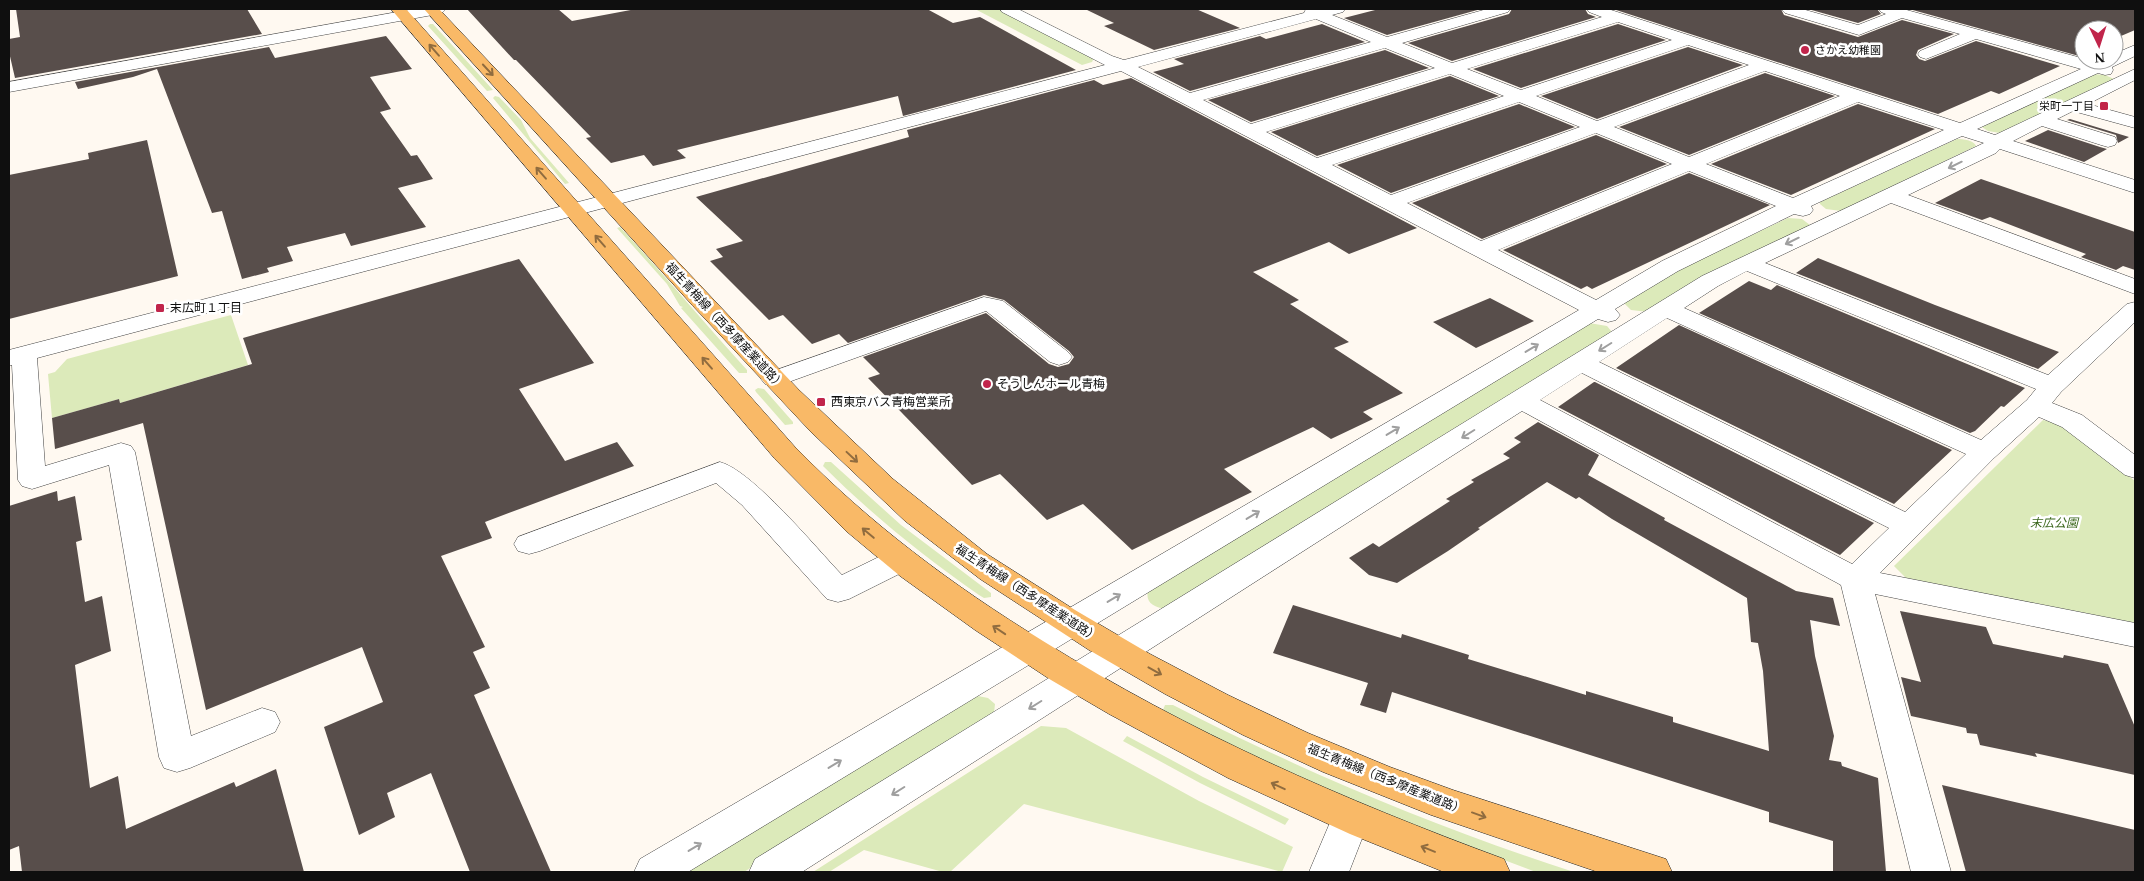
<svg xmlns="http://www.w3.org/2000/svg" width="2144" height="881" font-family="'Times New Roman','Noto Sans JP',serif">
  <rect width="100%" height="100%" fill="#fff9f1"/>
  <!-- green -->
  <path fill="#dceaba" d="M975,9H999L1094,58L1092,62L1082,65Z
    M430,24H433L493,90L487,91L428,26Z
    M2093,74L2105,75L2114,79L2000,133L1988,131L1982,127Z
    M495,96L499,97L521,120L530,138L569,183L565,184L493,98Z
    M1957,139C1963,139 1974,140 1976,146L1841,211L1826,209L1820,204V202Z
    M1788,218L1802,219L1810,225L1648,312L1631,310L1625,304V301L1681,268Z
    M620,227C664,274 704,323 747,370V373H739L681,308L683,307L680,306L667,284L617,228Z
    M231,315L248,365L120,403L119,399L52,418L48,374L55,372L67,359Z
    M1589,323L1607,326L1612,332L1166,609C1154,607 1145,603 1148,590Z
    M758,388L764,389L793,422V424L785,425L756,392L755,390Z
    M2043,420L2064,425L2135,481V623L1906,578L1894,566Z
    M825,462H831L901,525L991,593V597L984,598L979,595C923,556 871,514 823,466Z
    M978,696L988,698L995,704L994,713L988,720L744,872H680L967,699Z
    M1165,705H1173C1302,771 1435,827 1574,872H1536L1366,808L1249,755L1163,710Z
    M1041,726L1066,728L1199,801L1293,847L1282,872L1024,804L950,872H943L864,850L829,872H813Z
    M1127,736L1203,777L1289,819L1285,825L1200,783L1123,741Z"/>
  <!-- building -->
  <path fill="#584e4b" d="M16,9H247L262,34L15,78L9,52V39L20,37Z
    M467,9H558L572,21L636,9H927L953,23L980,17L1076,70L903,116L898,96L677,150L686,158L653,166L644,155L611,163L586,138L591,137L516,60H514Z
    M1085,9H1196L1240,28L1154,50L1104,26L1114,23Z
    M1379,9H1481L1387,35L1344,18Z
    M1512,9H1585L1588,14L1596,17L1452,61L1408,43L1509,14Z
    M1613,9H1781L1784,15L1858,37L1902,20L1954,34L1918,50L1916,55L1919,59L1925,61L1976,41L2060,66L1999,94L1991,91L1938,114Z
    M1808,9H1877L1881,14L1858,23Z
    M1909,9H2135V30L2114,39V30H2084V53L2079,56Z
    M1322,24L1365,42L1190,91L1153,72L1184,64L1174,59L1260,36L1266,39Z
    M1618,24L1666,40L1521,88L1473,69Z
    M386,36L412,69L370,77L391,109L380,112L411,156L417,155L433,179L398,188L426,227L351,246L345,233L287,247L293,261L267,268L269,272L242,279L222,211L212,213L157,69L133,77L78,89L75,82L269,47L275,58Z
    M1688,47L1743,65L1597,119L1541,96Z
    M1385,50L1429,68L1251,122L1208,100Z
    M1765,73L1835,96L1689,155L1619,127Z
    M1450,76L1499,96L1317,156L1271,132Z
    M1131,78L1417,228L1349,254L1329,242L1253,272L1299,300L1290,304L1349,342L1334,348L1403,393L1363,412L1373,419L1331,439L1313,427L1224,469L1252,492L1132,550L1083,504L1047,520L1000,474L972,485L868,378L880,374L863,357L986,313L1049,364L1058,367L1069,364L1074,357L1069,351L1004,300L984,295L848,343L839,334L812,344L783,315L769,320L710,261L723,257L716,249L743,241L696,197L909,137L907,130L1094,80L1103,85Z
    M1519,104L1575,127L1391,193L1337,165Z
    M1858,104L1935,129L1791,195L1711,164Z
    M2070,119L2129,137L2118,143L2116,135L2067,120Z
    M2048,130L2100,147L2107,149L2084,162L2025,141Z
    M1596,135L1667,164L1482,239L1412,203Z
    M147,140L178,276L9,319V175L89,159L88,153Z
    M1689,173L1770,205L1592,289L1587,286L1581,289L1503,250Z
    M1981,179L2135,232V270L2123,266L2116,270L2081,257L2086,254L1990,217L1982,220L1935,203Z
    M1818,258L1935,305L2059,352L2038,369L1796,273Z
    M519,259L594,363L519,389L565,461L617,442L634,466L485,522L492,538L441,556L485,647L473,652L490,688L474,695L551,872H470L431,773L387,793L395,817L359,835L324,727L383,702L362,647L206,710L143,423L55,449L52,418L119,399L120,403L252,364L243,338Z
    M1749,281L1771,290L1777,285L2025,388L2004,407L2001,406L1975,431L1970,433L1699,313Z
    M1490,298L1534,321L1476,348L1433,322Z
    M1679,325L1952,450L1894,504L1616,368Z
    M1594,382H1595L1874,523L1840,555L1558,407Z
    M1538,422L1599,455L1588,475L1665,518L1664,520L1796,591L1833,598L1840,626L1810,620L1815,656L1834,736L1829,760L1841,762L1842,766L1878,778L1886,872H1833V841L1769,822V812L1392,692L1386,713L1360,705L1368,683L1273,653L1293,605L1401,638L1402,634L1469,655L1468,659L1586,695V691L1673,717V722L1769,751L1763,671L1758,643L1751,642L1747,598L1612,519L1579,497L1576,499L1547,482L1478,528L1480,529L1448,551L1397,583L1369,575L1349,558L1373,543L1379,547L1450,501L1446,499L1474,482L1471,480L1510,458L1503,454L1521,442L1514,438Z
    M57,491L58,501L75,496L82,540L76,542L85,602L102,596L111,651L75,665L90,788L118,776L126,829L234,782L236,787L276,769L304,872H22L19,846L9,850V506Z
    M1900,611L1986,627L1993,644L2063,658L2064,655L2108,664L2135,727V775L2035,753L2037,757L1980,745L1977,734L1967,733L1966,728L1911,716L1901,677L1921,682Z
    M1942,785L2135,830V872H1966Z"/>
  <g fill="none" stroke-linecap="round" stroke-linejoin="round">
    <defs>
      <path id="minor" d="M414,9H446L443,12L438,14L9,92V82Z
        M1000,9H1018L1112,56L1124,60L1304,13L1306,9H1345L1343,12L1332,15L1387,37L1487,9H1510L1508,12L1402,43L1452,63L1602,17L1589,12L1587,9H1608L1960,123L2081,69L1976,39L1926,59L1920,57L1918,54L1920,51L1960,34L1902,18L1859,35L1785,13L1782,10L1802,9L1858,25L1886,14L1881,12L1879,9H1903L2096,62L2100,60H2114V54L2135,45V56L2112,67L2113,70L2111,74L2105,75L2098,73L1977,129L1995,135L2135,69V80L2088,104L2135,117V128L2073,111L2057,119L2115,137L2117,141L2115,145L2108,147L2101,145L2042,126L2013,141L2135,180V193L2000,149L1996,153L1908,195L2135,279V294L1891,203L1765,263L2048,375L2127,304L2135,302V322L2061,392L2052,403L2082,415L2135,455V478L2125,475L2062,427L2039,417L1994,458L1880,573L2135,623V647L1875,594L1951,872H1911L1841,585L1522,411L802,872H749L755,859L1702,276L1984,143L1962,136L1811,206L1813,210L1810,214L1803,216L1794,214L1678,271L1615,309L1620,315L1616,320L1608,322L1598,319L688,872H634L640,859L1579,310L1121,71L37,358L45,466L121,443L131,446L135,452L191,736L262,708L275,712L280,722L275,732L190,768L177,772L164,768L159,757L109,465L32,489L22,486L18,480L12,365H9V350L1105,65L1002,12ZM1316,19L1371,42L1190,93L1138,67ZM1618,22L1672,40L1521,90L1467,69ZM1688,45L1749,65L1597,121L1536,96ZM1385,48L1435,68L1251,124L1203,100ZM1765,71L1840,96L1689,157L1614,127ZM1450,74L1504,96L1317,158L1266,132ZM1519,102L1580,127L1391,195L1332,165ZM1858,102L1944,130L1793,198L1706,164ZM1596,133L1672,164L1481,241L1407,203ZM1689,171L1776,206L1662,261L1596,300L1498,250ZM1747,271L2036,389L2027,400L1981,440L1684,308L1718,286ZM1667,318L1966,454L1905,512L1599,362ZM1582,373L1889,528L1852,564L1540,400Z
        M984,297L1003,301L1068,352L1072,357L1068,362L1059,365L1050,362L986,311L783,384L774,387L765,384L761,379L765,374Z
        M720,462C752,470 817,549 842,575L889,552L900,549L911,552L915,560L911,568L849,599L838,602L827,599L742,505L716,483L540,551L529,554L518,551L514,544L518,537Z
        M1351,802L1365,806L1370,818L1349,872H1309L1337,806Z"/>
      <path id="major" d="M391,9H406L795,447C869,523 952,585 1043,641C1188,732 1344,800 1504,859L1510,872H1444L1350,834L1228,778L1109,714L1051,680L975,630L900,576L846,531L775,459Z
        M424,9H439L799,390L893,479L987,554L1075,610L1150,654L1228,695L1308,733L1390,767L1453,790L1666,859L1672,872H1598L1431,815L1323,772L1243,735L1165,694L1089,650L980,579L905,521L811,432L693,306Z"/>
    </defs>
    <!-- minor casing -->
    <use href="#minor" stroke="#424242" stroke-width="1"/>
    <!-- major casing -->
    <use href="#major" stroke="#202020" stroke-width="1"/>
    <!-- minor -->
    <use href="#minor" fill="#fff" fill-rule="evenodd"/>
    <!-- major -->
    <use href="#major" fill="#f9b967" fill-rule="evenodd"/>
  </g>
  <!-- one-way arrows -->
  <defs><path id="oneway-shaft" d="M-6 0H5M1.5-3L5.5 0L1.5 3" fill="none" stroke-width="1.6" stroke-linecap="round" stroke-linejoin="round" transform="scale(1.25)"/></defs>
  <g stroke="#906c3f">
    <use href="#oneway-shaft" transform="translate(434 50) rotate(-131)"/>
    <use href="#oneway-shaft" transform="translate(488 70) rotate(47)"/>
    <use href="#oneway-shaft" transform="translate(541 173) rotate(-131)"/>
    <use href="#oneway-shaft" transform="translate(600 241) rotate(-131)"/>
    <use href="#oneway-shaft" transform="translate(707 363) rotate(-131)"/>
    <use href="#oneway-shaft" transform="translate(852 457) rotate(43)"/>
    <use href="#oneway-shaft" transform="translate(868 533) rotate(-140)"/>
    <use href="#oneway-shaft" transform="translate(999 630) rotate(-146)"/>
    <use href="#oneway-shaft" transform="translate(1155 671) rotate(29)"/>
    <use href="#oneway-shaft" transform="translate(1278 786) rotate(-155)"/>
    <use href="#oneway-shaft" transform="translate(1479 815) rotate(20)"/>
    <use href="#oneway-shaft" transform="translate(1428 849) rotate(-158)"/>
  </g>
  <g stroke="#9f9f9f">
    <use href="#oneway-shaft" transform="translate(1955 165) rotate(154)"/>
    <use href="#oneway-shaft" transform="translate(1792 241) rotate(154)"/>
    <use href="#oneway-shaft" transform="translate(1605 347) rotate(148)"/>
    <use href="#oneway-shaft" transform="translate(1532 348) rotate(-31)"/>
    <use href="#oneway-shaft" transform="translate(1393 431) rotate(-31)"/>
    <use href="#oneway-shaft" transform="translate(1468 434) rotate(148)"/>
    <use href="#oneway-shaft" transform="translate(1253 515) rotate(-31)"/>
    <use href="#oneway-shaft" transform="translate(1114 598) rotate(-31)"/>
    <use href="#oneway-shaft" transform="translate(1035 705) rotate(148)"/>
    <use href="#oneway-shaft" transform="translate(835 764) rotate(-31)"/>
    <use href="#oneway-shaft" transform="translate(898 791) rotate(148)"/>
    <use href="#oneway-shaft" transform="translate(695 847) rotate(-31)"/>
  </g>
  <!-- markers -->
  <g fill="#c1254b" stroke="#fff" stroke-width="2">
    <circle cx="1805" cy="50" r="5"/>
    <rect x="2099" y="101" width="10" height="10" rx="2.5"/>
    <rect x="155" y="303" width="10" height="10" rx="2.5"/>
    <circle cx="987" cy="384" r="5"/>
    <rect x="816" y="397" width="10" height="10" rx="2.5"/>
  </g>
  <g text-anchor="middle" dominant-baseline="central" stroke-width="5" stroke-linejoin="round" paint-order="stroke">
    <!-- far-poi labels -->
    <g font-size="11" fill="#0f0f0f" stroke="#fff" text-anchor="start">
      <text x="1815" y="50">さかえ幼稚園</text>
      <text x="2094" y="106" text-anchor="end">栄町一丁目</text>
    </g>
    <!-- poi labels -->
    <g font-size="12" fill="#0f0f0f" stroke="#fff" text-anchor="start">
      <text x="170" y="308">末広町１丁目</text>
      <text x="997" y="384">そうしんホール青梅</text>
      <text x="831" y="402">西東京バス青梅営業所</text>
    </g>
    <!-- street labels -->
    <g font-size="12" fill="#0f0f0f" stroke="#fff">
      <text transform="translate(725 326) rotate(47)">福生青梅線（西多摩産業道路）</text>
      <text transform="translate(1027 593) rotate(33)">福生青梅線（西多摩産業道路）</text>
      <text transform="translate(1386 779) rotate(22)">福生青梅線（西多摩産業道路）</text>
    </g>
    <!-- park labels -->
    <g font-size="12" font-style="italic" fill="#3c681e" stroke="#fff">
      <text x="2054" y="523">末広公園</text>
    </g>
  </g>
  <!-- border -->
  <rect width="2144" height="881" fill="none" stroke="#0f0f0f" stroke-width="20"/>
  <!-- north arrow -->
  <g transform="translate(2099 45) rotate(176)"><circle r="24" fill="#ffffff" stroke="#9f9f9f"/>
  <path d="M0-4L9 19L0 12L-9 19Z" fill="#c1254b"/>
  <text y="-8" font-size="14" font-weight="bold" text-anchor="middle" fill="#0f0f0f">N</text>
  </g>
</svg>
